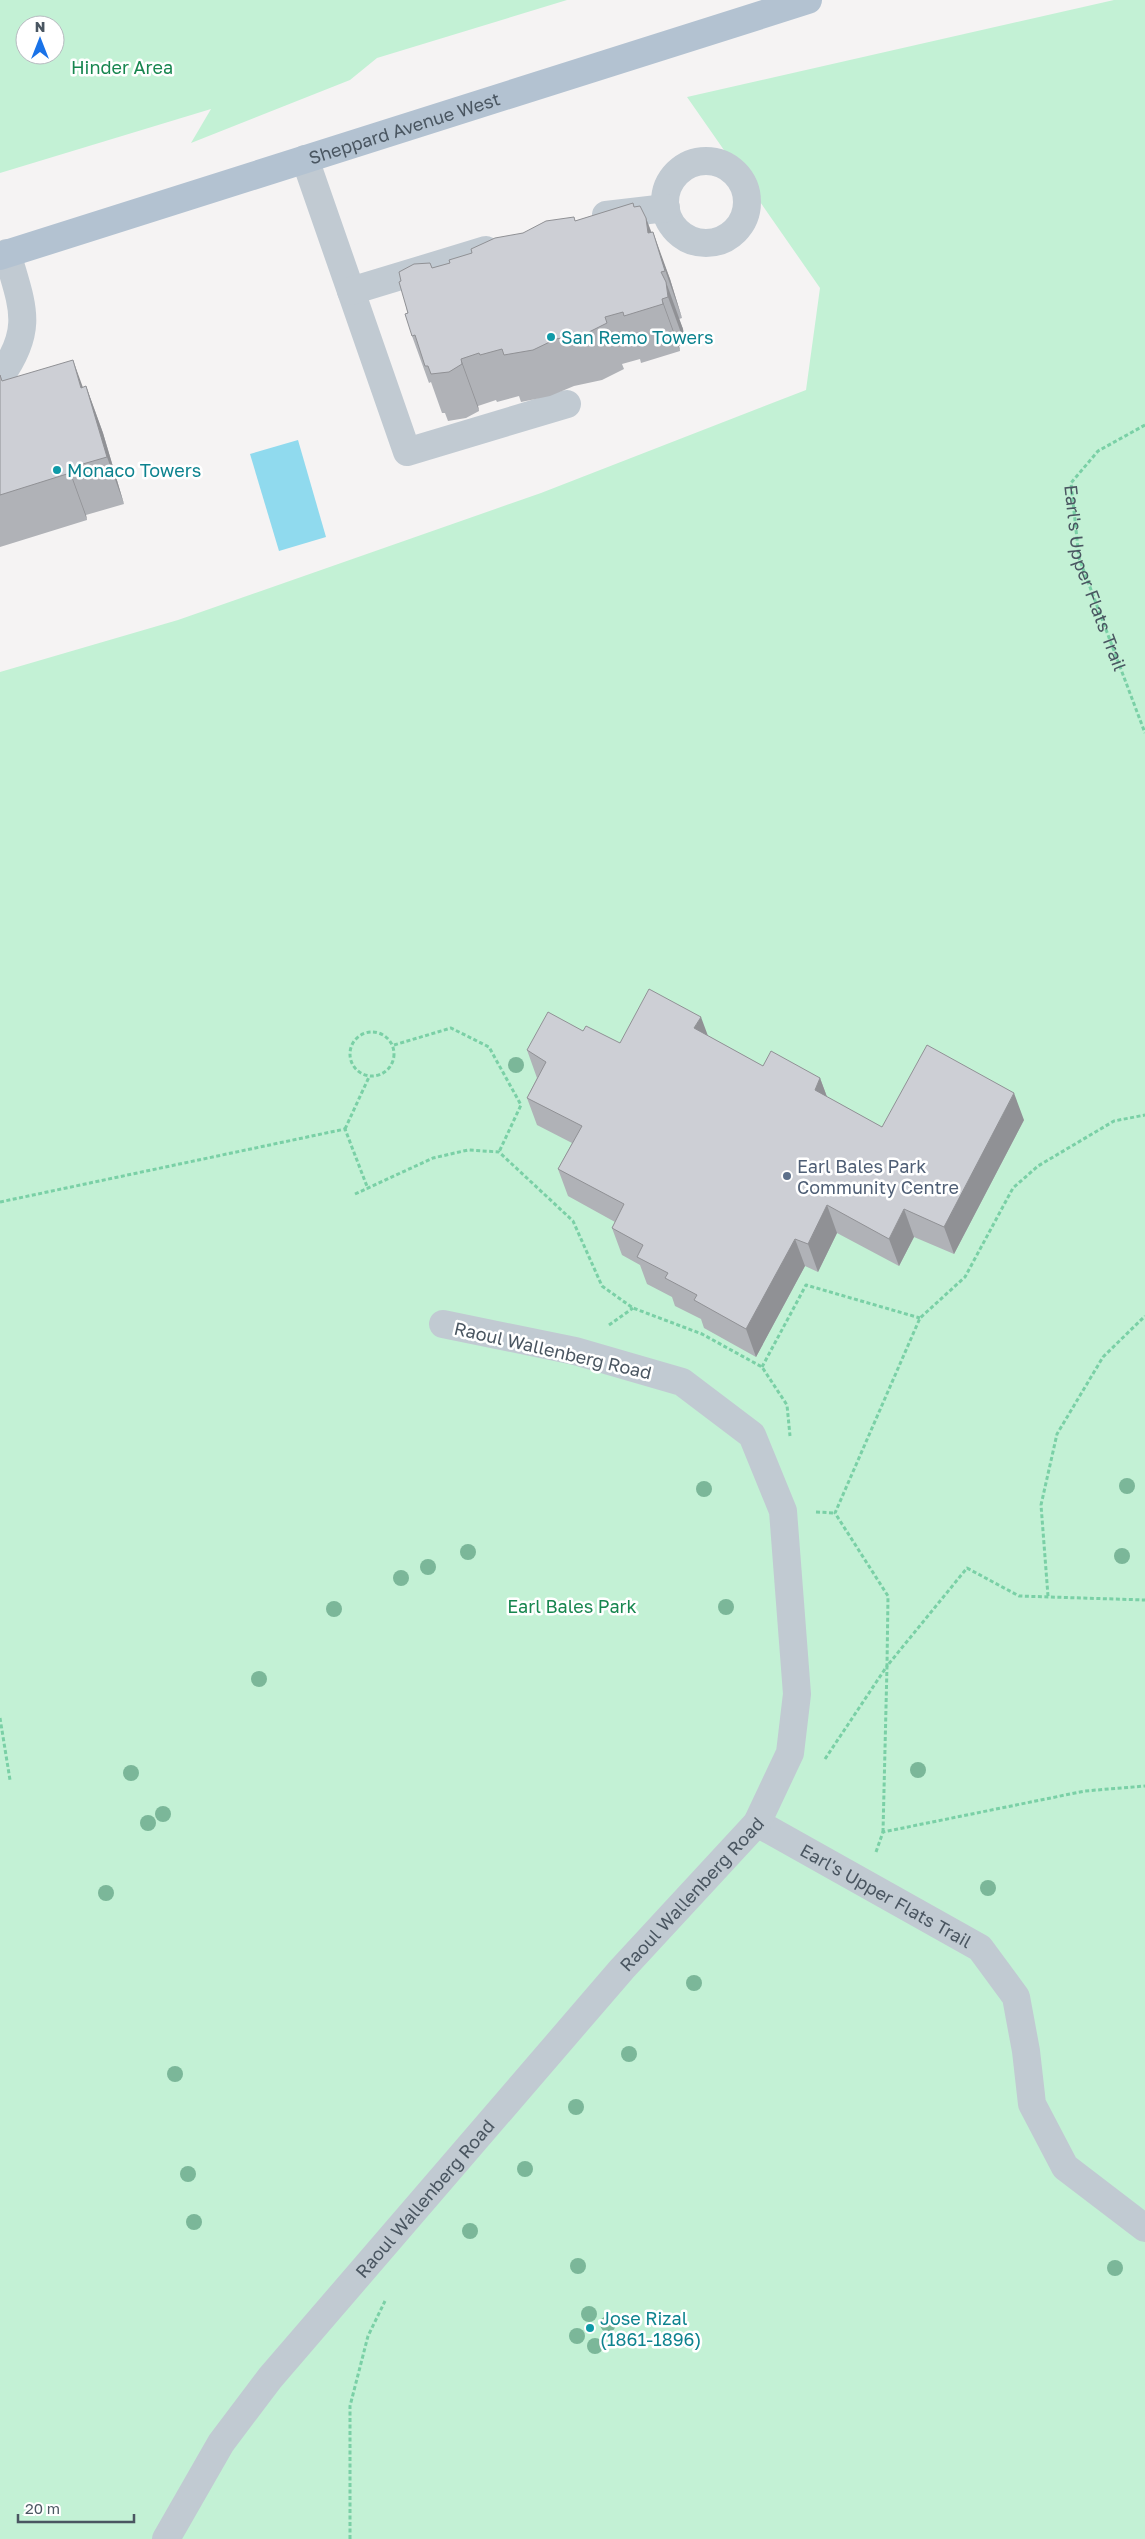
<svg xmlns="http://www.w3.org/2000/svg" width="1145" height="2539" font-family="'Golos Text',sans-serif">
  <rect width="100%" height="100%" fill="#f5f3f3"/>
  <!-- green -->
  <path fill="#c3f1d5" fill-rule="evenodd" d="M0,0H567L377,58L350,80L191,143L211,109L0,173ZM25,25H55V55H25Z
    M1114,0H1145V2539H0V672L178,620L541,493L806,390L820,288L687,97Z"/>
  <!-- water -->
  <path fill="#90daee" d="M298,440L326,537L279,551L250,454Z"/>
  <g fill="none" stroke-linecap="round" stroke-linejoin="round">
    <!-- path -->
    <g stroke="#7ad0a6" stroke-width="3" stroke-dasharray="4 2.5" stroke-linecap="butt">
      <path id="s1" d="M1145,425L1098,451L1071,483L1079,558L1145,733"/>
      <circle cx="372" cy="1054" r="22"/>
      <path d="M394,1045L451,1028L489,1047L521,1105L499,1152"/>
      <path d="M345,1129L369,1077"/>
      <path d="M355,1194L433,1158L468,1150L499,1152L573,1221L602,1286L633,1308L702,1334L762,1367L787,1405L790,1436"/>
      <path d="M0,1202L345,1129L368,1189"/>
      <path d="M609,1325L633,1308"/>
      <path d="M762,1367L806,1285L920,1318"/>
      <path d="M816,1512L835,1513"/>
      <path d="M1048,1596L1041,1505L1057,1434L1103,1357L1145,1316"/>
      <path d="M0,1718L10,1780"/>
      <path d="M825,1759L887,1666L888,1596L835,1513L920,1318L965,1277L1013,1188L1038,1166L1114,1121L1145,1115"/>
      <path d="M883,1832L887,1666L967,1568L1019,1596L1145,1600"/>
      <path d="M876,1852L883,1832L1085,1791L1145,1786"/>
      <path d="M350,2539V2406L368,2336L385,2301"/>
    </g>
    <!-- minor -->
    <g stroke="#c1cad2" stroke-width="28">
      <path d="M305,159L407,452L567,404"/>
      <circle cx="706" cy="202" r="41"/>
      <path d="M606,215L666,208"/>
      <path d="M351,291L486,250"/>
      <path d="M0,377C35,328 22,306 7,253"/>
      <path id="s2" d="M757,1823L980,1948L1016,1997L1026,2051L1032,2104L1065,2167L1145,2228"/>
      <path id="s3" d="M166,2539L221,2443L270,2378L622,1969L757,1823L790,1753L797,1694L783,1511L752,1435L682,1382L575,1351L443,1324"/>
    </g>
    <!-- major -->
    <path stroke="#b3c2d1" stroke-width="28" id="s4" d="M0,256L808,0"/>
  </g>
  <!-- trees -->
  <g fill="#7bb799">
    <circle cx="516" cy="1065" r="8"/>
    <circle cx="1127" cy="1486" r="8"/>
    <circle cx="704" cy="1489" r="8"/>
    <circle cx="468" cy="1552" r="8"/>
    <circle cx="1122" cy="1556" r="8"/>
    <circle cx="428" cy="1567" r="8"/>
    <circle cx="401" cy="1578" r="8"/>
    <circle cx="726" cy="1607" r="8"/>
    <circle cx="334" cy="1609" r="8"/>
    <circle cx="259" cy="1679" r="8"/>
    <circle cx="918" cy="1770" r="8"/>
    <circle cx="131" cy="1773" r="8"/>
    <circle cx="163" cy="1814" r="8"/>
    <circle cx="148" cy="1823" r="8"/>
    <circle cx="988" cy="1888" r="8"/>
    <circle cx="106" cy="1893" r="8"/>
    <circle cx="694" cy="1983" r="8"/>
    <circle cx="629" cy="2054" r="8"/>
    <circle cx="175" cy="2074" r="8"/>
    <circle cx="576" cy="2107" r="8"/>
    <circle cx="525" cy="2169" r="8"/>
    <circle cx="188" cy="2174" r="8"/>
    <circle cx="194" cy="2222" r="8"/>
    <circle cx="470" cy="2231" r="8"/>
    <circle cx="578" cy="2266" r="8"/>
    <circle cx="1115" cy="2268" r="8"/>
    <circle cx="589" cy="2314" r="8"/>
    <circle cx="608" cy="2324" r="8"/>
    <circle cx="577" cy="2336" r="8"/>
    <circle cx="595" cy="2346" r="8"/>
  </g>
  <!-- wall -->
  <path fill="#b0b2b7" d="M633,203L634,207L646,218L670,279L682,318L679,319L683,329L685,344L679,346L680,351L641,363L640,359L622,364L624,369L602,380L574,386L550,396L521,402L519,396L497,402L496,400L478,406L479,411L466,418L448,421L445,413H442L431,382L429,383L412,336L401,281L430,263L432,268L450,263L472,253L523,233L575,221Z
    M0,375L2,381L83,388L86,386L103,433L124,504L86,515L87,520L0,547Z
    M583,1031L620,1043L708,1036L763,1066L820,1078L827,1097L882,1127L1024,1120L954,1254L914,1237L899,1266L837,1233L818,1272L805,1266L756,1357L704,1328L701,1319L675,1306L672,1297L647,1284L640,1265L622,1255L612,1228L615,1222L568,1196L558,1169L572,1143L537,1125L527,1098L537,1078L527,1050Z"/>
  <!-- shaded-wall -->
  <path fill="#909195" d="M646,218L660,257L653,232L670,279L682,318L664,267L648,233Z
    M666,282L683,329L685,344L668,297Z
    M662,299L679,346L680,351L663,304Z
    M461,359L478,406L479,411L462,364Z
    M73,360L90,407L81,388Z
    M86,386L103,433L124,504L107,457Z
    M69,468L86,515L87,520L70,473Z
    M701,1017L711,1044L694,1028Z
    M820,1078L830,1105L815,1090Z
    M1014,1093L1024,1120L954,1254L944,1227Z
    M827,1205L837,1233L818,1272L808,1244Z
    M904,1209L914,1237L899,1266L889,1239Z
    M795,1239L805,1266L756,1357L746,1329Z"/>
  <!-- building -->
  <path fill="#cdcfd5" stroke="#909195" d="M633,203L634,207L640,206L646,218L648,233L653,232L665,271L661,272L666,282L668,297L662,299L663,304L624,316L623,312L605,317L607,323L585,334L556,339L533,350L504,355L502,349L480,355L479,353L461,359L462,364L449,372L431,374L428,366H425L415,335L412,336L405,314L408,313L399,282L401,281L399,272L414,264L430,263L432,268L450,263L449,260L472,253L471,249L495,238L523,233L546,221L574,217L575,221Z
    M73,360L81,388L86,386L107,457L69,468L70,473L0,495V375L2,381Z
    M649,989L701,1017L694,1028L763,1066L771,1051L820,1078L815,1090L882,1127L927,1045L1014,1093L944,1227L904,1209L889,1239L827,1205L808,1244L795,1239L746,1329L694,1300L697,1295L665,1278L668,1273L637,1257L643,1245L612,1228L624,1204L558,1169L582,1126L527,1098L546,1062L527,1050L548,1012L583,1031L586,1026L620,1043Z"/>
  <!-- markers -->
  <g fill="#0f9aa8" stroke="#fff" stroke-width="2">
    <circle cx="551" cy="337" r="5"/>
    <circle cx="57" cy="470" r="5"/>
    <circle cx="590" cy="2328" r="5"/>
  </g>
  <circle fill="#5c6f8a" stroke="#fff" stroke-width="2" cx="787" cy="1176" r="5"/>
  <g text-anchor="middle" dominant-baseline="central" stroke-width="5" stroke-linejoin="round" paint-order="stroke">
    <!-- park labels -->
    <g font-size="18" fill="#17864f" stroke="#fff">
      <text x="122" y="67">Hinder Area</text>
      <text x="572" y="1606">Earl Bales Park</text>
    </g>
    <!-- street labels -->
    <g font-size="18" fill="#4a5661" stroke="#fff">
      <text stroke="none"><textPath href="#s4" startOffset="424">Sheppard Avenue West</textPath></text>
      <text stroke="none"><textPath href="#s1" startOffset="194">Earl's Upper Flats Trail</textPath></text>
      <text transform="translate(553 1350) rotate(13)">Raoul Wallenberg Road</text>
      <text stroke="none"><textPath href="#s3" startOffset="834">Raoul Wallenberg Road</textPath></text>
      <text stroke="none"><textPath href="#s2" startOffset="148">Earl's Upper Flats Trail</textPath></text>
      <text stroke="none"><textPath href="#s3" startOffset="429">Raoul Wallenberg Road</textPath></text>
    </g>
    <!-- culture labels -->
    <g font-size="18" fill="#0d838f" stroke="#fff" text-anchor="start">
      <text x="561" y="337">San Remo Towers</text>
      <text x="67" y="470">Monaco Towers</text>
      <text x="600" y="2318">Jose Rizal<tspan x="600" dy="21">(1861-1896)</tspan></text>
    </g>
    <!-- service labels -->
    <g font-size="18" fill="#4e5e75" stroke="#fff" text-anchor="start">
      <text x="797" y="1166">Earl Bales Park<tspan x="797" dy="21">Community Centre</tspan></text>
    </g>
  </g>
  <!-- north arrow -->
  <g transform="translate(40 40)"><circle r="24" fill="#ffffff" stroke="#b7bbc0"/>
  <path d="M0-4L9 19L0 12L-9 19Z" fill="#1a73e8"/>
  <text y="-8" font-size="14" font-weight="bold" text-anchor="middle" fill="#4a5661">N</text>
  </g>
  <!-- scale -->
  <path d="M18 2514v8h116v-8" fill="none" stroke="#4a5661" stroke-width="2.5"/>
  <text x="25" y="2514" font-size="15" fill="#4a5661" stroke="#ffffff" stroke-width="4" paint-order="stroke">20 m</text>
</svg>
